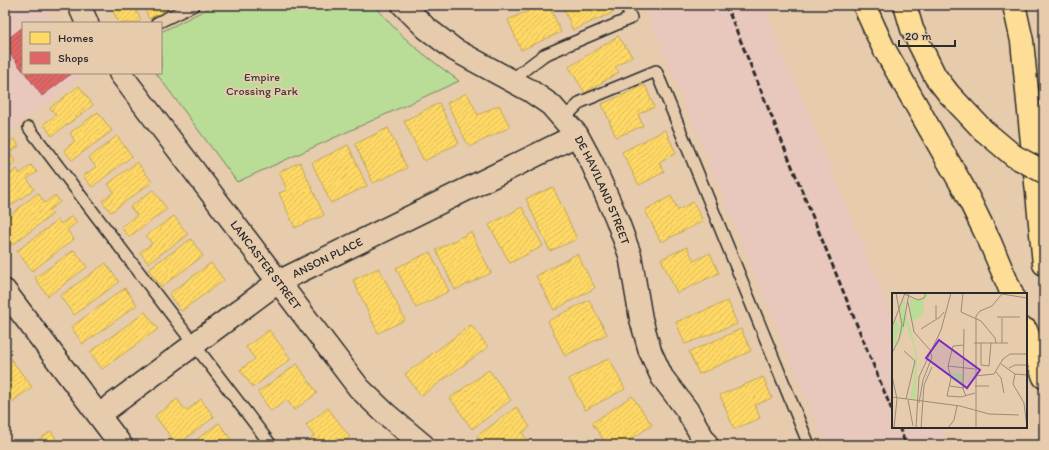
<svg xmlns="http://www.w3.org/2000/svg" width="1049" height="450" font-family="Itim,sans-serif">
  <defs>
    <pattern id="homes-hatch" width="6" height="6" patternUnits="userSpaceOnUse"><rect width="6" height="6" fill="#ffd966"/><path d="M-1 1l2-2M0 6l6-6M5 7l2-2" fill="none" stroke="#dbba59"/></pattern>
    <pattern id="shops-hatch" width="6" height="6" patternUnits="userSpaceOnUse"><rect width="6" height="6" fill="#e06666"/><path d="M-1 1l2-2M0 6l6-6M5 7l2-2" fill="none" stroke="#b65454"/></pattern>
  </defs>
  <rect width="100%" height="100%" fill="#e6cbad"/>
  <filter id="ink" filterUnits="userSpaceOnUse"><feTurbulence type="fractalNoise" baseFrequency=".025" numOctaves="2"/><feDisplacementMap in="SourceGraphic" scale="8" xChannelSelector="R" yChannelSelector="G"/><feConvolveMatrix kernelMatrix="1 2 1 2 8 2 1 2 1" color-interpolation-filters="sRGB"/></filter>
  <g filter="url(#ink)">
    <!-- built -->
    <path fill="#e8c7bc" d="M5,5H46L53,23H23V73H85L5,134Z
      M644,5H763L893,318V427H940L948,445H825Z"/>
    <!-- park -->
    <path fill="#b9dc96" stroke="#728460" d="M215,5H375C397,36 429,58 459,81L237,182L156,73H161V32Z"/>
    <!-- homes -->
    <path fill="url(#homes-hatch)" stroke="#bfa554" d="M110,5H133L141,20L135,23H119Z
      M143,5H164L167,10L149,19Z
      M541,5H549L561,32L521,50L508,20Z
      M562,5H611L614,12L573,30Z
      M618,36L632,56L615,67L619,72L585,93L569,67Z
      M645,85L654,107L638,114L643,126L616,137L602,104Z
      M79,86L93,105L52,136L44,124L56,115L50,108Z
      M467,93L478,115L499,105L510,127L469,147L447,103Z
      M439,103L459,143L424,161L404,121Z
      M98,112L112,131L72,160L64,150L75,141L70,133Z
      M388,128L407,168L373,183L355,144Z
      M665,130L676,153L659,162L664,172L639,185L622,152Z
      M117,136L132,156L92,187L83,176L96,167L89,158Z
      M14,139L19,146L9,153L16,162L5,171V146Z
      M348,145L367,186L331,203L312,163Z
      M137,162L152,182L111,212L102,201L114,192L108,184Z
      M300,162L324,215L295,228L279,193L287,190L279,172Z
      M31,165L37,172L27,179L34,189L5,210V179L17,169L20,174Z
      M553,187L577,239L550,251L526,199Z
      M153,190L167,209L129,237L121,227L137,215L130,207Z
      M38,193L45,203L55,195L60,202L49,210L53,214L12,245L5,236V219Z
      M671,196L678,210L693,202L703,221L661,242L645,210Z
      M522,207L543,246L510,263L489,225Z
      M72,216L77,222L67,230L74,239L32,271L17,251L58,220L61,224Z
      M174,216L188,235L148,263L140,252L152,244L146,236Z
      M471,232L491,273L455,290L436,250Z
      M191,239L203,256L161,287L148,269Z
      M687,247L694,261L710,253L719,273L677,293L661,259Z
      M74,250L87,267L48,296L35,278Z
      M430,252L449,291L416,308L396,268Z
      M577,254L595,288L554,310L536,276Z
      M106,263L119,282L74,315L60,296Z
      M211,263L224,280L181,311L169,294Z
      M379,268L405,320L378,333L353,280Z
      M125,288L137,305L83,344L71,327Z
      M589,300L607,334L565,356L548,321Z
      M728,301L737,324L685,344L676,322Z
      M145,312L158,329L102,369L90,352Z
      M471,325L488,347L421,396L405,374Z
      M741,329L751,351L699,374L689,352Z
      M269,330L291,359L253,387L240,370L255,359L246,347Z
      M10,358L32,387L5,407V362Z
      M609,358L625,389L585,410L569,379Z
      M297,364L317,393L294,410L287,400L271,411L258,392Z
      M489,370L511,400L472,429L450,398Z
      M763,377L772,398L755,405L760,418L734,429L720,395Z
      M632,396L652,425L622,445H607L592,423Z
      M177,399L186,411L201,399L214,417L177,445L155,416Z
      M516,407L530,427L522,433L528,441L523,445H483L477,436Z
      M328,408L350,437L339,445H303L314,436L306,425Z
      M219,423L232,441L227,445H189Z
      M51,431L60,445H32Z"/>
    <!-- shops -->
    <path fill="url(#shops-hatch)" stroke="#aa5454" d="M23,27V71L5,47V41Z
      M25,73H71V74L42,96Z"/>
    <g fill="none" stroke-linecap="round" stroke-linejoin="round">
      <defs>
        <path id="service" d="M157,23L194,5
          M511,80L544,55L631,18L626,5
          M563,119L581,102L656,71L809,445
          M29,128L271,445"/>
        <g id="minor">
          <path d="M79,5L87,23"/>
          <path id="s1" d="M403,5L426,28L455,50L529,90L551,105L577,135L592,163L616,217L630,255L641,319L650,351L662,377L687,410L707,445"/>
          <path id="s2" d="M120,73L359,388L386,414L423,445"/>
          <path id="s3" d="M99,415L278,282L577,135"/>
        </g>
        <path id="tertiary" d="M5,291L121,445"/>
        <path id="trunk" d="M864,5L883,47L964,189L990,242L1012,294
          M905,5L912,29L935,76L949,94L983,130
          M1014,5L1022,41L1044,264
          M1026,330L1044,377"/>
      </defs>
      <!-- service casing -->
      <use href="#service" stroke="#2b2b2b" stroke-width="14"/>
      <!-- minor casing -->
      <use href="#minor" stroke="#2b2b2b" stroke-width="25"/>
      <!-- tertiary casing -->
      <use href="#tertiary" stroke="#2b2b2b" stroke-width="25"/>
      <!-- trunk casing -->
      <use href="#trunk" stroke="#2b2b2b" stroke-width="25"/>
      <!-- service -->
      <use href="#service" stroke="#e6cbad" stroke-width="11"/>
      <!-- minor -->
      <use href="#minor" stroke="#e6cbad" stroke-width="22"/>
      <!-- tertiary -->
      <use href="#tertiary" stroke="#e6cbad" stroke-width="22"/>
      <!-- trunk -->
      <use href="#trunk" stroke="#fede96" stroke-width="22"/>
      <!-- rail -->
      <path stroke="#2b2b2b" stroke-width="3" stroke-dasharray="6 3" stroke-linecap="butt" d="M726,5L893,413
        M899,427L906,445"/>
      <defs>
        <path id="trunk-bridge" d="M983,130L1014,156L1044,172"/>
      </defs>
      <!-- trunk-bridge casing -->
      <use href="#trunk-bridge" stroke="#2b2b2b" stroke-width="25" stroke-linecap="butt"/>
      <!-- trunk-bridge -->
      <use href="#trunk-bridge" stroke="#fede96" stroke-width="22"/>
    </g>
  </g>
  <g text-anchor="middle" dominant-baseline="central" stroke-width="4" stroke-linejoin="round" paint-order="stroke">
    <!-- park labels -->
    <g font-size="12" fill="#393d36" stroke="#e6cbad">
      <text x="262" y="77">Empire<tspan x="262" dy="14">Crossing Park</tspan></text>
    </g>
    <!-- street labels -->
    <g font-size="12" fill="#2b2b2b" stroke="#e6cbad">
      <text stroke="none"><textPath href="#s1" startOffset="280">DE HAVILAND STREET</textPath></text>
      <text stroke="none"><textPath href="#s3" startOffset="278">ANSON PLACE</textPath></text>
      <text stroke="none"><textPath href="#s2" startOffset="241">LANCASTER STREET</textPath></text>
    </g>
  </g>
  <!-- overview -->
  <g transform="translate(892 293)">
    <rect width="135" height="135" fill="#e6cbad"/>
    <path d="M36,0V3L31,8L32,18L26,26L21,27L25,44L18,21V6L30,7ZM13,3V16L23,53L25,65L24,106L18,105L22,85L23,59L14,30L7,51L0,64L8,46V15ZM4,27L8,35L0,58V35Z" fill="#b9dc96"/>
    <path d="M59,79L71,81V89L60,88Z" fill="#b9dc96"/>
    <path fill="none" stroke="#9b8b79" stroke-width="1" d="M10,0L26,7L32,5L34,0M71,0L69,19L89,28L103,45L104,50M16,9L22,39L38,57L40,64L31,87L27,110M44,12V26M105,24H128M0,31V0M0,34L13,0M11,34L17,0M29,36L48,24L52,19M72,36L71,96L74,103M82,50H116M89,50V72L97,73L99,50M110,50V25M72,52L61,53L56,73L59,85L55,103L69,104L83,100M12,58L23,68L14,106M0,60L7,46L10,32L4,0M109,71L123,81L135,82M56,73L83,76M117,75L123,72H135M104,79L109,85L112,100M123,81L121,91L132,110L135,135M0,83L5,106L2,135M83,83L102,81L111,66L118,61H135M58,93L72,95M83,93H97M0,104L68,113L97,121L127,122M16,107L21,133M24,135L27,84L49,37L59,0M29,135L32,92L40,74M56,135L62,127L65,113M84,135V23L88,18L100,13L110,1L135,5"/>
    <path fill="#7b2cbf" fill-opacity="0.15" stroke="#7b2cbf" stroke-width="2" d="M47,47L88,77L75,95L34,65Z"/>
    <rect width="135" height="135" fill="none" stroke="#2b2b2b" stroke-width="2"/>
  </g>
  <!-- margin -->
  <rect width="1049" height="450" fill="none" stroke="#e6cbad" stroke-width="20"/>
  <rect x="10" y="10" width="1029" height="430" fill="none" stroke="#2b2b2b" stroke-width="1.5" filter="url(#ink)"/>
  <!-- legend -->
  <rect x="22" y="22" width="140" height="52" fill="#e6cbad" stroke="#9b8b79"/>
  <rect x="30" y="32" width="20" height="12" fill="#ffd966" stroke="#9b8b79"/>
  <text x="58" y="42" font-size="12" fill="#2b2b2b">Homes</text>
  <rect x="30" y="52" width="20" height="12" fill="#e06666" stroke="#9b8b79"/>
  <text x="58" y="62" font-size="12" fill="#2b2b2b">Shops</text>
  <!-- scale -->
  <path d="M899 40v6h56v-6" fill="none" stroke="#2b2b2b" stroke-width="2"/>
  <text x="905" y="40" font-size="12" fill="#2b2b2b" stroke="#e6cbad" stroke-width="3" paint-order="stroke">20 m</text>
</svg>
